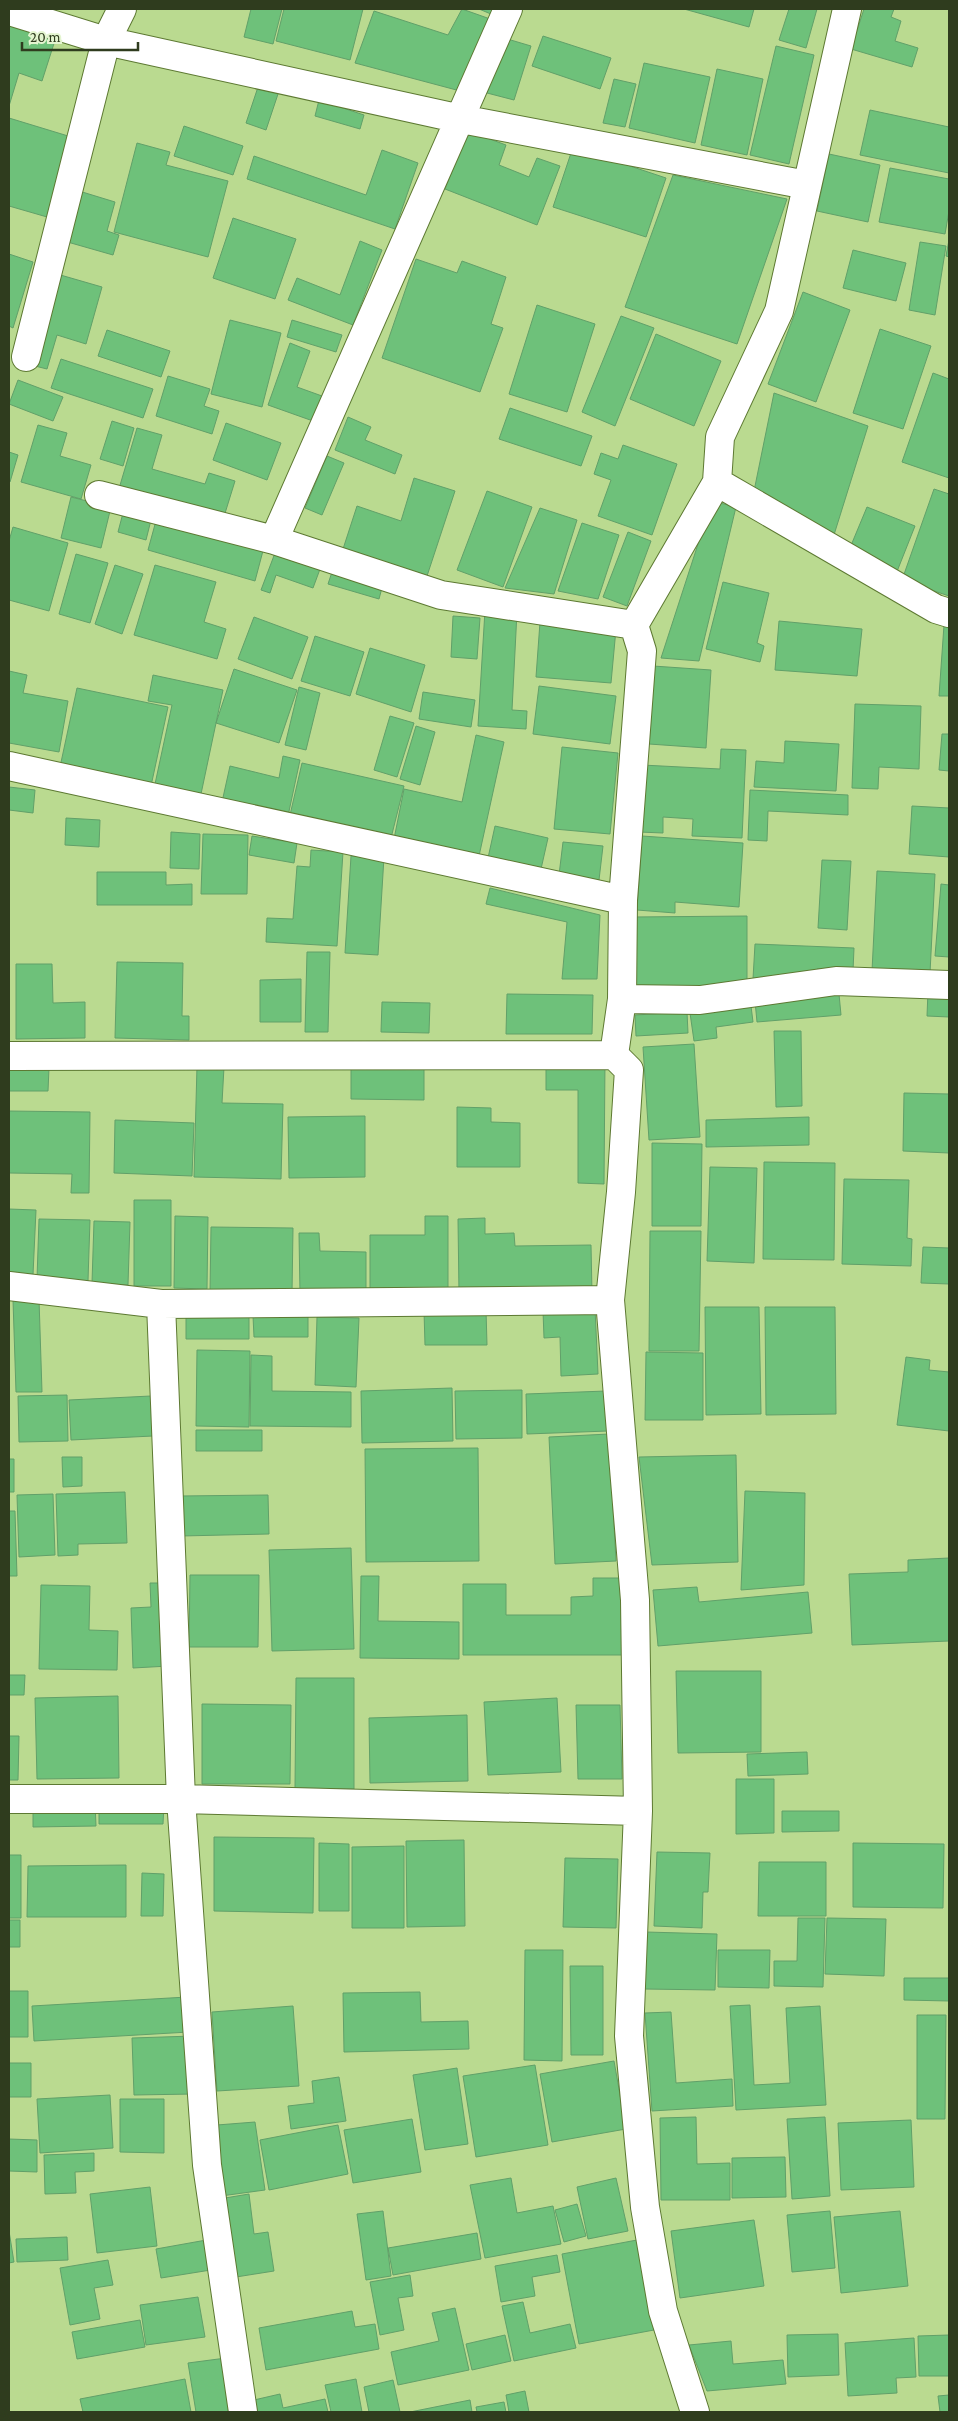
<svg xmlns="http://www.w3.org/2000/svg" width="958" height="2421" font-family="'Crimson Pro',serif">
  <rect width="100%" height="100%" fill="#bada90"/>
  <!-- building -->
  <path fill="#6ec17a" stroke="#61a069" d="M251,9H282L273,44L244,37Z
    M284,9H363L350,60L276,41Z
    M462,9L493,20L464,92L355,63L374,11L448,35Z
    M479,9H502L498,17Z
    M684,9H754L749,27Z
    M789,9H817L806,48L779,40Z
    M864,9H894L891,17L901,21L895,41L918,48L912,67L851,49Z
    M9,18L57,34L42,81L19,73L9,106Z
    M543,36L611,58L600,89L532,66Z
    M504,38L531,46L514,100L487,93Z
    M776,46L814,55L789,164L750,155Z
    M644,63L710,77L695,143L629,128Z
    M717,69L763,79L747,155L701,145Z
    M614,79L636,84L625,127L603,123Z
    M259,84L279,91L266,130L246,123Z
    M319,100L364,115L360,129L315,116Z
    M870,110L949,127V173L860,155Z
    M9,118L78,139L54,219L9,206Z
    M184,126L243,146L233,175L174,156Z
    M468,131L506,145L499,165L529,177L537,158L560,166L537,225L445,189Z
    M137,143L170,152L166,165L228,181L208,257L114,232Z
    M573,147L666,178L646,237L553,207Z
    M382,150L418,163L395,229L247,179L254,156L366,195Z
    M829,154L880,165L868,222L817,211Z
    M890,168L949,179V211L945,234L879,222Z
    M673,175L787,199L737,344L625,307Z
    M79,191L115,202L107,231L119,235L113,255L64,241Z
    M233,218L296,239L275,299L213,278Z
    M949,240V257L946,256Z
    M360,241L382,250L353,325L288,300L297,278L340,295Z
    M920,242L946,246L935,315L909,310Z
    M853,250L906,263L896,301L843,288Z
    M9,254L33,262L13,328L9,326Z
    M416,259L457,273L462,261L506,277L491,324L503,328L480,392L382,358Z
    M57,274L102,287L86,344L57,335L47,369L31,365Z
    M803,292L850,310L816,402L768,384Z
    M537,305L595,324L567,412L509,394Z
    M621,316L654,328L615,426L582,412Z
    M230,320L281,333L262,407L211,394Z
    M292,320L342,335L336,352L287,337Z
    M880,329L931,346L903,429L853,413Z
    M107,330L170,351L161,377L98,356Z
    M656,334L721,361L694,426L630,399Z
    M290,343L310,351L297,387L322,396L313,421L268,405Z
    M61,359L153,389L143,418L51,388Z
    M933,373L949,379V478L902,462Z
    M168,376L210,389L204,406L219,411L212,434L156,416Z
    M18,380L63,397L53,421L9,404Z
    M774,393L868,426L833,538L753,496Z
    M510,408L592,436L581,466L499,439Z
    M348,417L371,427L365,440L402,455L395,474L335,450Z
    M112,421L134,428L123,466L100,459Z
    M226,423L281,443L267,480L213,460Z
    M38,425L67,433L60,456L91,465L81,499L21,482Z
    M137,428L162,435L152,469L205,484L209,473L235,481L222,523L118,492Z
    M623,445L677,464L652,535L598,516L611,480L594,474L601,453L618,459Z
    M9,452L18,455L10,482L9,481Z
    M327,456L344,463L322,515L305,508Z
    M414,478L455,491L427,576L343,549L357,506L401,521Z
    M934,489L949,494V596L902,580Z
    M487,491L532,507L503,587L457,570Z
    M71,497L111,507L101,548L61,538Z
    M712,501L736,507L699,661L661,658Z
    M867,507L915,526L896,574L847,555Z
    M540,508L577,520L554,594L505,588Z
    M123,513L151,520L146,540L118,532Z
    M157,517L264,547L255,581L148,550Z
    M582,523L619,535L598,599L558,591Z
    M13,527L68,543L49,611L9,600V541Z
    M628,532L651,541L627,606L603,597Z
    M278,545L323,561L313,588L276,575L270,593L261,590Z
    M76,554L108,563L90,623L59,614Z
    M115,565L143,574L122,634L95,624Z
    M155,565L216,582L204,622L226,629L217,659L134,635Z
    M333,569L383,584L379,599L328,584Z
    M723,582L769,593L757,643L764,646L760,662L706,649Z
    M485,610L517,612L512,710L527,711L526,729L478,726Z
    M453,616L480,618L477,659L451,657Z
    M254,617L308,637L292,679L238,659Z
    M779,621L862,629L857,676L775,670Z
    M540,622L616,629L611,683L536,677Z
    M944,625H949V696H939Z
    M315,636L364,652L350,696L301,681Z
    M370,648L425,665L411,712L356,694Z
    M653,666L711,670L706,748L649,744Z
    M234,669L297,690L279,743L216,723Z
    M9,671L27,675L23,693L68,701L59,752L9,743Z
    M153,675L223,690L201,794L155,784L172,705L148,701Z
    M539,686L616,696L610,744L533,734Z
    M299,687L320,693L306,750L285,745Z
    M77,688L168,707L151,786L60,767Z
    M423,692L475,700L471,727L419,719Z
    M855,704L921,706L919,769L879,767L878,789L852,788Z
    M390,716L414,723L397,777L374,770Z
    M416,726L435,732L420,785L400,779Z
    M942,734H949V771L939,770Z
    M476,735L504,742L479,856L394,839L404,789L462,802Z
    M785,741L839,744L836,791L754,787L756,761L784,763Z
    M562,747L618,753L610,834L554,829Z
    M721,749L746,750L742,838L692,836L693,819L663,817V833L639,832L642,765L720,769Z
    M283,756L300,760L288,816L222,802L230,766L279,778Z
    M302,763L404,786L391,838L290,815Z
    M9,787L35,790L33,813L9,810Z
    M750,790L848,795V815L768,811L767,841L748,840Z
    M912,806L949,808V857L909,854Z
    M66,818L100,820L99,847L65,845Z
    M495,826L548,838L541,869L488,858Z
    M171,832L200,834L199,869L170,868Z
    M203,834L248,835L247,894H201Z
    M252,836L297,843L294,863L249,855Z
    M642,836L743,843L739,907L675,902V913L637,910Z
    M563,842L603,846L599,880L559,875Z
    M311,850L343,852L337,946L266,942L267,918L293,919L297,866L310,867Z
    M351,856L384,857L378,955L345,953Z
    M822,860L851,861L847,930L818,928Z
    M877,871L935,874L930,973L872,971Z
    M97,872H166V885L192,884V905H97Z
    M941,884L949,885V957L935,956Z
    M490,888L600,915L597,979H562L567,922L486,904Z
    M747,916V986L633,991V917Z
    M755,944L854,948L853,971L817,969L816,981L753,979Z
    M307,952H330L328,1032H305Z
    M117,962L183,963L182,1016H189V1040L115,1038Z
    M16,964H52L53,1003L85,1002V1038L16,1039Z
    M301,979V1022H260V980Z
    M928,991L949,992V1017L927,1016Z
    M507,994L593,995L592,1034H506Z
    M839,994L841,1015L757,1022L755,1001Z
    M750,998L753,1022L716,1027L717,1038L694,1041L689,1006Z
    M382,1002L430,1003L429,1033L381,1032Z
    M687,1012L688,1033L636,1036L635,1015Z
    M774,1031H801L802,1106L776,1107Z
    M694,1044L700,1137L649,1140L643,1047Z
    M546,1060H605L604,1184L578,1183V1090H546Z
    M351,1064L424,1065V1100L351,1099Z
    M197,1066L224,1067L222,1103L283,1104L281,1179L194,1177Z
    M9,1068H49L48,1091H9Z
    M904,1093L949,1094V1153L903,1151Z
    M457,1107L491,1108V1122L520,1123V1167H457Z
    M9,1111L90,1112L89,1193H71L72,1174L9,1173Z
    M365,1116V1177L289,1178L288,1117Z
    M809,1117V1145L706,1147V1120Z
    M115,1120L194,1123L192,1176L114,1173Z
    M652,1143L702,1144L701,1226H652Z
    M764,1162L835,1163L834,1260L763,1259Z
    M710,1167L757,1168L754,1263L707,1261Z
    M844,1179L909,1180L907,1238L912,1239L911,1266L842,1264Z
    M134,1200H171V1286H134Z
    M9,1209L36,1210L33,1275L9,1274Z
    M175,1216L208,1217L207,1289L174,1288Z
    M425,1216H448V1292H370V1235H425Z
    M485,1218V1234L514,1233L515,1246L591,1245L592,1293L459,1294L458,1219Z
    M39,1219L90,1220L88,1281L37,1279Z
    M94,1221L130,1222L128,1285L92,1283Z
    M211,1227L293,1228L292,1294L210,1293Z
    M650,1231H701L699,1351H649Z
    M299,1233H319L320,1251L366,1252V1293L300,1294Z
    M923,1247L949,1248V1284L921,1283Z
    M39,1299L42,1392H16L13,1300Z
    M705,1307H759L761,1414L706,1415Z
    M765,1307H835L836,1414L766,1415Z
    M595,1308L598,1374L561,1376L560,1337L544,1338L543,1311Z
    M486,1310L487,1345H425L424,1311Z
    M253,1316H308V1337H254Z
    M186,1317H249V1339H186Z
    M317,1317L359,1318L356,1387L315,1385Z
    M197,1350L250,1351L249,1427L196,1426Z
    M646,1352L703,1353V1420H645Z
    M251,1355L272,1356V1391L351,1392V1427L250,1426Z
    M906,1357L930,1360L929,1370L949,1372V1431L897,1425Z
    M452,1388L453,1441L362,1443L361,1391Z
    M522,1390V1438L456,1439L455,1391Z
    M606,1391L608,1431L527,1434L526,1394Z
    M67,1395L68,1441L19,1442L18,1396Z
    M151,1396L153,1436L71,1440L69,1400Z
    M196,1430H262V1451H196Z
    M609,1434L616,1561L555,1564L549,1437Z
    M478,1448L479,1561L366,1562L365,1449Z
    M736,1455L738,1562L652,1565L639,1457Z
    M62,1457H82V1486L63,1487Z
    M9,1459H14V1492H9Z
    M745,1491L805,1493L804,1585L741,1590Z
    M125,1492L127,1543L78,1544V1555L58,1556L56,1494Z
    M53,1494L55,1555L19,1557L17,1495Z
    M268,1495L269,1534L181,1536L180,1496Z
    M9,1511H15L17,1576H9Z
    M351,1548L354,1649L272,1651L269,1550Z
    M949,1558V1641L852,1645L849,1574L908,1572V1560Z
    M190,1575H259L258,1647H189Z
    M361,1576H379L378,1621L459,1622V1659L360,1658Z
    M593,1578H627V1655H463V1584H506V1615H571V1597L593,1596Z
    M150,1583H166L169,1666L133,1668L131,1608L151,1607Z
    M41,1585L90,1586L89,1630L118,1631L117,1670L39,1669Z
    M697,1587L699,1602L808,1592L812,1633L658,1646L653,1590Z
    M676,1671H761V1752L678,1753Z
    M9,1675H25L24,1695H9Z
    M296,1678H354V1789L295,1788Z
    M118,1696L119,1778L37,1779L35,1698Z
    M557,1698L561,1772L488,1775L484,1702Z
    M202,1704L291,1705L290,1784H202Z
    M576,1705H620L622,1779H578Z
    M467,1715L468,1781L370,1783L369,1718Z
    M9,1736H19L18,1780H9Z
    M807,1752L808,1774L748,1776L747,1754Z
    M736,1779H774V1833L736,1834Z
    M95,1802L96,1826L33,1827V1803Z
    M99,1804H164L163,1824H99Z
    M782,1811H839V1831L782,1832Z
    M214,1837L314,1838L313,1913L214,1911Z
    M464,1840L465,1926L407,1927L406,1841Z
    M319,1843L349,1844V1911H319Z
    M853,1843L944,1844L943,1908L853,1907Z
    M404,1846V1928H352V1847Z
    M657,1852L710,1853L708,1892H703L702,1928L654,1926Z
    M9,1855H21V1918H9Z
    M565,1858L618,1859L616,1928L563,1927Z
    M759,1862H826V1916H758Z
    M126,1865V1917H27L28,1866Z
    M142,1873L164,1874L163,1916H141Z
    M798,1918H825L823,1987L774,1986V1961H797Z
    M827,1918L886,1919L884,1976L825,1974Z
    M9,1920H20V1947H9Z
    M646,1932L717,1934L715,1990L644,1989Z
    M525,1950H563L562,2061L524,2060Z
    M718,1950H770L769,1988L718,1987Z
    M570,1966H603V2055H571Z
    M904,1978H949V2001L904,2000Z
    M9,1991H28V2037H9Z
    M420,1992L421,2022L468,2021L469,2049L344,2052L343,1993Z
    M187,1997L189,2032L34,2041L32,2006Z
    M750,2005L754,2085L790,2083L786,2008L820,2006L826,2105L736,2110L730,2006Z
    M293,2006L299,2086L217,2091L212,2012Z
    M671,2012L676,2083L732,2079L733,2106L652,2111L645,2013Z
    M917,2015H946L945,2119H917Z
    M193,2036L194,2094L134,2095L132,2038Z
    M614,2061L626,2129L552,2142L540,2074Z
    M9,2063H31V2097H9Z
    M535,2065L548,2145L476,2157L463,2076Z
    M457,2068L468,2144L425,2150L413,2075Z
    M339,2077L346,2121L291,2129L288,2106L314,2103L312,2081Z
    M110,2095L113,2148L40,2153L37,2099Z
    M120,2099H164V2153L120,2152Z
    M696,2117L697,2164L730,2163V2200H661L660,2118Z
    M825,2117L830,2196L792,2199L787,2119Z
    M412,2119L421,2172L353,2183L344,2130Z
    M911,2120L914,2187L841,2190L838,2123Z
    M255,2122L265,2190L221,2196L217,2125Z
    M338,2125L348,2174L269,2190L260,2140Z
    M9,2139L37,2140V2172L9,2171Z
    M94,2153V2171L75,2172L76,2193L45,2194L44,2155Z
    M785,2157L786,2197L732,2198V2158Z
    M511,2178L517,2213L553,2206L561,2244L485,2258L470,2185Z
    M616,2178L628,2231L588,2239L577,2187Z
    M150,2187L157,2246L97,2253L90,2194Z
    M249,2194L254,2234L268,2232L274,2271L236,2277L225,2198Z
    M577,2204L586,2236L564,2242L555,2210Z
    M383,2211L391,2276L366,2280L357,2214Z
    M830,2211L835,2268L792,2272L787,2215Z
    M900,2211L908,2286L841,2293L834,2217Z
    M754,2220L764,2286L680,2298L671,2231Z
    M9,2231L14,2262L9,2263Z
    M477,2233L481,2259L393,2275L388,2248Z
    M67,2237L68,2260L17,2262L16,2239Z
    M212,2239L217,2269L161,2278L156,2249Z
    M637,2240L654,2330L579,2344L562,2254Z
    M557,2255L560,2272L532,2277L535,2296L501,2302L495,2266Z
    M108,2260L113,2285L94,2288L100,2319L70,2325L60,2268Z
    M410,2275L413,2296L398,2298L404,2330L380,2335L370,2282Z
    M198,2297L205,2337L146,2345L140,2305Z
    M523,2302L530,2333L570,2324L576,2348L514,2361L502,2306Z
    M455,2308L469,2370L398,2385L391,2352L439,2341L432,2313Z
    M352,2311L355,2327L375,2324L379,2349L266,2370L259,2328Z
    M140,2320L145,2347L77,2359L72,2332Z
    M838,2334L839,2375L788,2377L787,2335Z
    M505,2335L511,2361L472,2370L466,2344Z
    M949,2335V2376H919L918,2336Z
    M914,2338L916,2377L896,2378L897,2393L848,2396L845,2343Z
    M731,2341L733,2364L783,2360L786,2384L707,2391L689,2345Z
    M226,2358L234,2412H196L188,2363Z
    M185,2379L191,2412H83L80,2399Z
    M356,2379L362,2412H331L325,2385Z
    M393,2380L400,2412H369L364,2387Z
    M525,2391L529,2412H509L506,2395Z
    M280,2394L283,2408L325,2399L328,2412H256L254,2400Z
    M949,2395V2412H940L938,2396Z
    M470,2400L472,2412H410Z
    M504,2402L506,2412H477L476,2407Z"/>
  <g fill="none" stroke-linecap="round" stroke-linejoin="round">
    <defs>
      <path id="minor" d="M9,11L106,41L461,119L807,185
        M26,357L106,41L122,9
        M717,482L936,609L949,613
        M99,495L274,540L441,595L634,625
        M274,540L508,9
        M9,766L623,900
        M622,999L700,1000L836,981L949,985
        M9,1056L614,1055
        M9,1286L161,1304L610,1300
        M161,1304L181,1799L207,2165L243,2412
        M9,1799H181L638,1811
        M695,2412L663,2311L645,2207L629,2036L638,1811L635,1600L610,1300L621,1192L629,1070L614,1055L622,999L623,900L642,651L634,625L717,482L720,437L779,311L847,9"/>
    </defs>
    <!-- minor casing -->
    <use href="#minor" stroke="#5d7932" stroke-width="30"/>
    <!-- minor -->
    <use href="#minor" stroke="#fff" stroke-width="28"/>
  </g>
  <!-- border -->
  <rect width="958" height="2421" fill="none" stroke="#2f3c1e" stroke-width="20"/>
  <!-- scale -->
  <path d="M22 42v8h116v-8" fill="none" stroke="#2f3c1e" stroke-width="2.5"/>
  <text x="30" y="42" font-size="15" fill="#2f3c1e" stroke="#e4f5d0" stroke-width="4" paint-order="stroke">20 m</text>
</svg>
